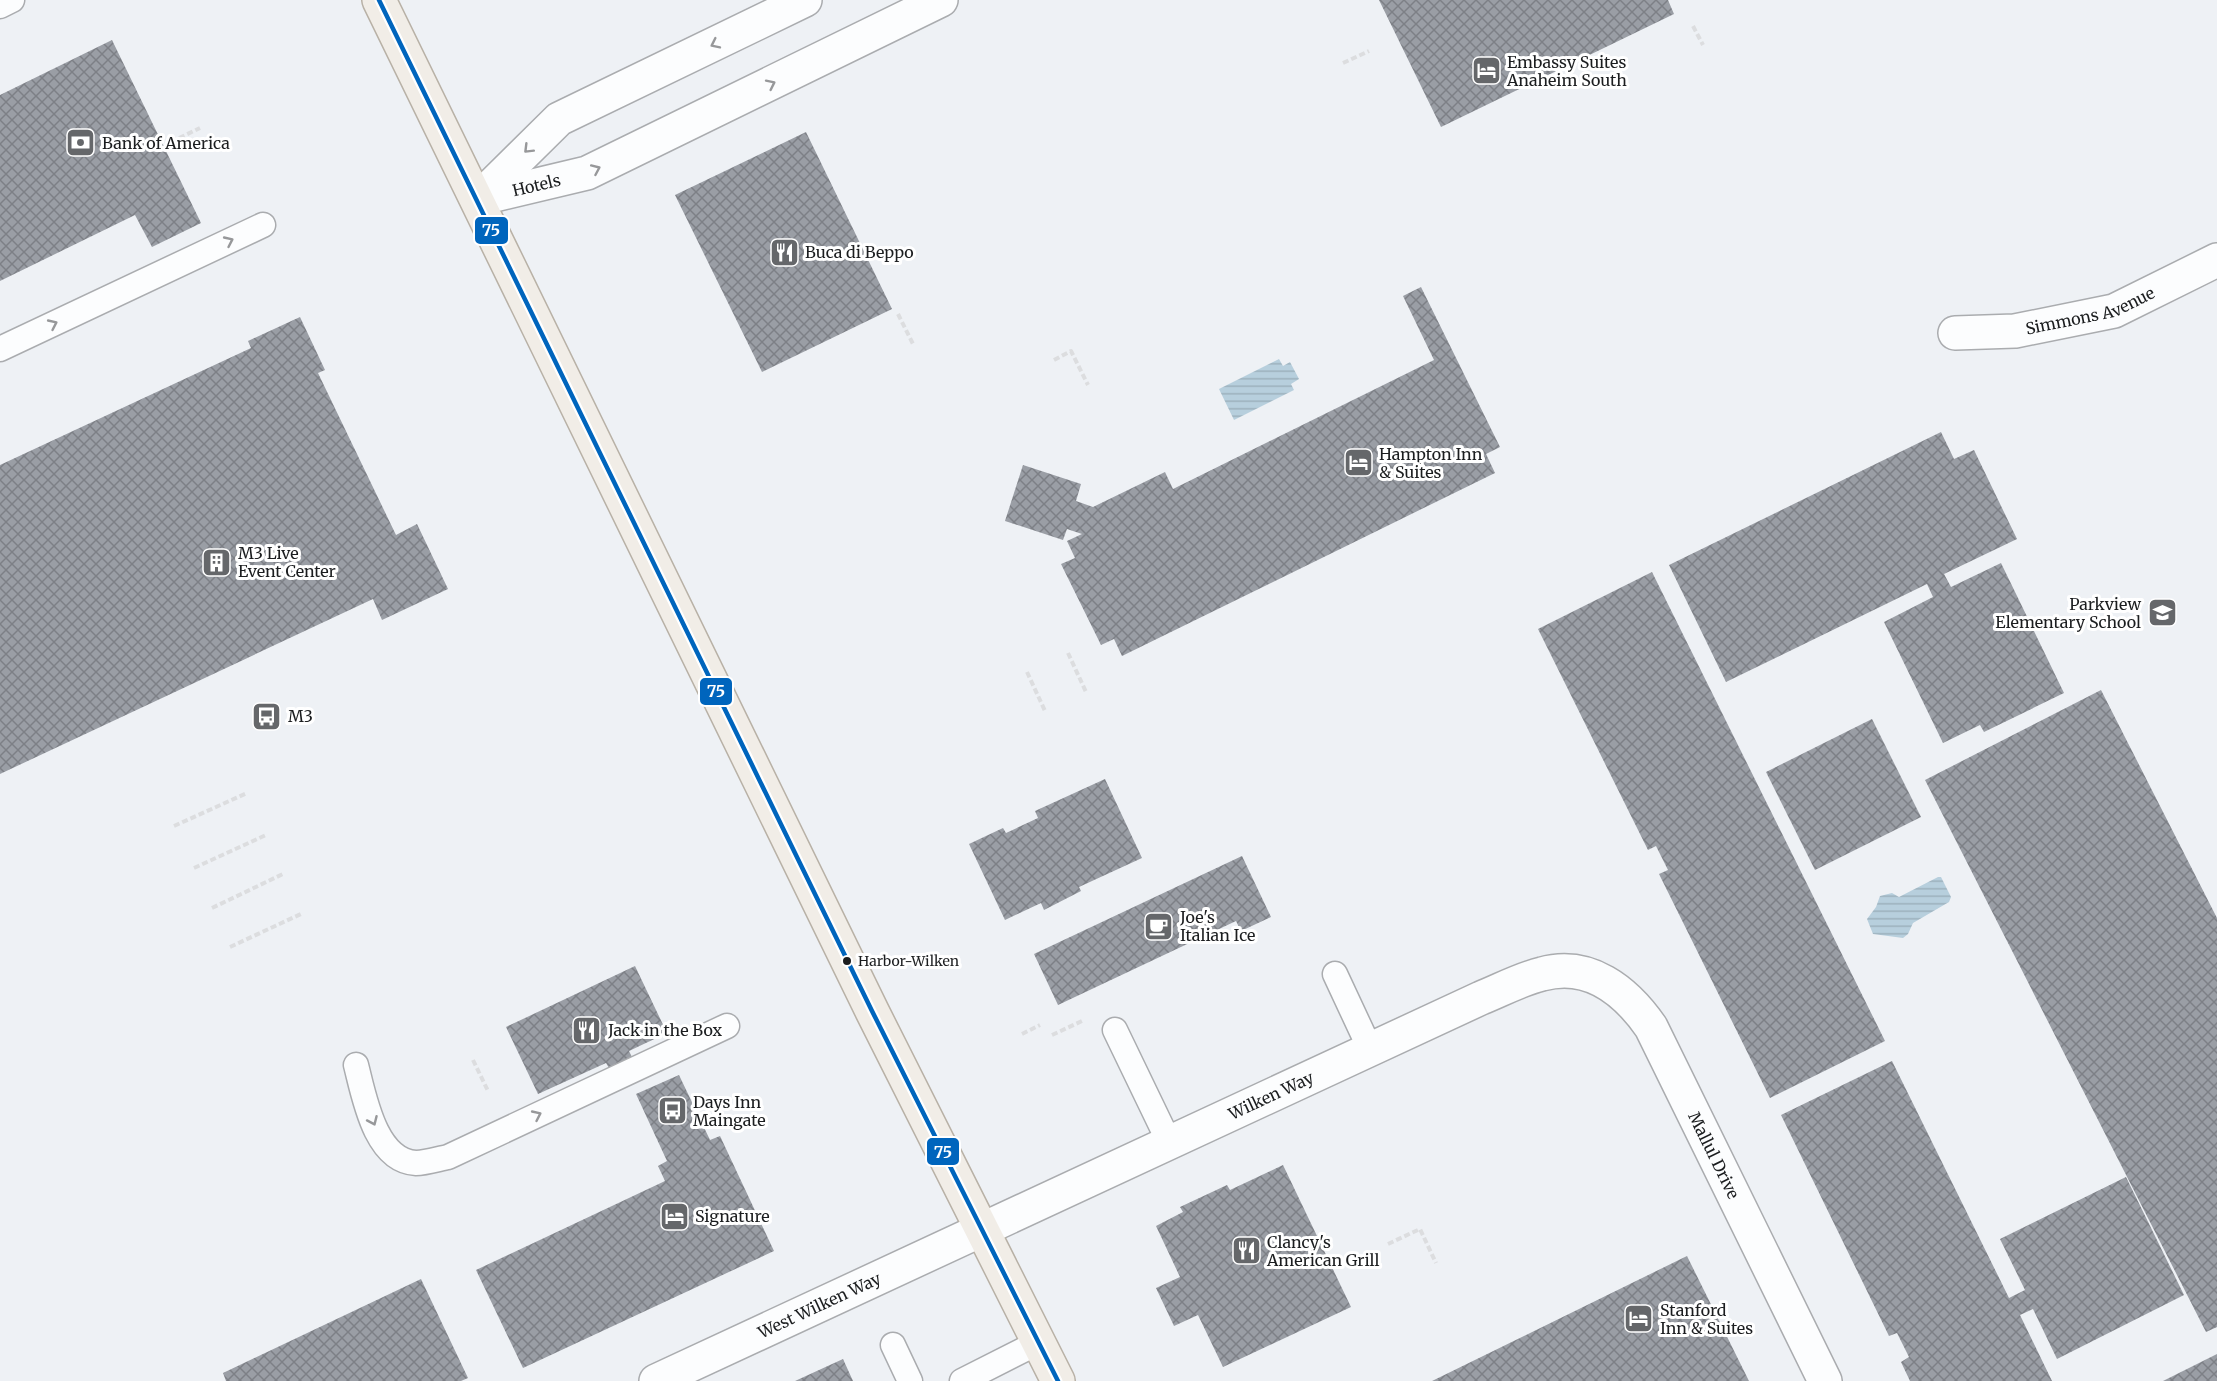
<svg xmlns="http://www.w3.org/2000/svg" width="2217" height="1381" font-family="Merriweather,serif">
  <defs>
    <pattern id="water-rules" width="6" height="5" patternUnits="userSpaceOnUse" patternTransform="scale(1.5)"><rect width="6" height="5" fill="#b7cfdd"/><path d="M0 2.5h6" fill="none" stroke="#9db1bd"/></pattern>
    <pattern id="building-cross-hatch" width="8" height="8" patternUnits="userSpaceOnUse" patternTransform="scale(1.5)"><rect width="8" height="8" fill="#9a9ea5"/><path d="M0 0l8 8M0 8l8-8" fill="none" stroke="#7d8086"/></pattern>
  </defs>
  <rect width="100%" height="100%" fill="#eef1f5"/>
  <!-- water -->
  <path fill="url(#water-rules)" d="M1279,359L1283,366L1290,362L1299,379L1291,384L1294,390L1234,420L1219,389Z
    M1938,877H1941L1951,897L1949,902L1913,923L1908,934L1903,938L1873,934L1867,919L1876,907L1880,896L1892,893L1899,897Z"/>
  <!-- building -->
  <path fill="url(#building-cross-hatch)" d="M1379,0H1668L1674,14L1441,127Z
    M112,40L201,223L152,247L135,215L0,281V95Z
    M806,132L892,309L762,372L675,195Z
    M1421,287L1500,447L1486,454L1495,473L1122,656L1114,639L1101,645L1061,564L1075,558L1067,541L1082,534L1067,529L1063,540L1005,521L1023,465L1081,484L1076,501L1093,507L1165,472L1173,489L1434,360L1403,296Z
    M300,317L325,370L318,373L396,535L417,524L448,589L382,620L373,599L0,774V465L251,348L248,341Z
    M1941,432L1954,459L1974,450L2017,539L1944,574L1951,587L2001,563L2064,693L1984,732L1980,725L1943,743L1884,622L1933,597L1927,584L1726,682L1669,565Z
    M1652,572L1885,1041L1770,1098L1659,874L1668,870L1656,846L1648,850L1538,629Z
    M2101,690L2217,918V1327L2206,1332L1925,780Z
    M1872,719L1921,817L1815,870L1766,772Z
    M1105,779L1142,858L1079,887L1081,891L1044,910L1041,903L1005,920L969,844L1003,828L1006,833L1038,818L1035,811Z
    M1242,856L1271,917L1241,931L1236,921L1058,1005L1034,954Z
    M635,966L667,1033L629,1051L632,1057L609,1068L606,1063L538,1094L506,1027Z
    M1892,1061L2009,1298L2025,1290L2000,1239L2126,1177L2184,1295L2057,1359L2033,1309L2020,1315L2052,1381H1910L1901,1362L1909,1357L1897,1333L1889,1336L1781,1115Z
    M679,1075L710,1140L720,1136L774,1251L523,1368L476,1270L665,1181L658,1166L667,1161L636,1094Z
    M1283,1165L1351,1307L1223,1367L1198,1315L1174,1326L1156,1288L1180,1277L1156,1226L1183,1212L1180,1207L1227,1185L1230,1190Z
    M1687,1256L1749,1381H1432Z
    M421,1279L468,1378L461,1381H226L223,1373Z
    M2217,1354V1381H2163Z
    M843,1359L853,1381H795Z"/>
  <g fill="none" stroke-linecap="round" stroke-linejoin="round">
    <defs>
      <path id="lane" d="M0,6L12,0
        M0,349L263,225
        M1335,974L1370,1049
        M1115,1030L1169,1142
        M356,1065C364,1096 375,1161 416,1163C426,1163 438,1159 448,1157L727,1026
        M893,1345L910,1381
        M962,1381L1039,1342"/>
      <g id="street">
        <path id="s1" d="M478,199L587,173L941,0"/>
        <path d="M478,199L559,119L805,0"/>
        <path id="s2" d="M1955,333L2015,331L2114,311L2217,260"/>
        <path id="s3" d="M656,1381L1481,998C1501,990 1521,979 1542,974C1589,961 1626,991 1651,1027L1825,1381"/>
      </g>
      <path id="primary" d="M379,0L872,1011L1058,1381"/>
    </defs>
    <!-- lane casing -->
    <use href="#lane" stroke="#aaacaf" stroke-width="27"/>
    <!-- street casing -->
    <use href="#street" stroke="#aaacaf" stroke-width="36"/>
    <!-- primary casing -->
    <use href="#primary" stroke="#b8b1a6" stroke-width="36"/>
    <!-- path -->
    <path stroke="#dcdddf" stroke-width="4" stroke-dasharray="6 3" stroke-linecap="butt" d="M1693,26L1703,45
      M1343,63L1369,51
      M171,142L200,128
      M898,314L913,344
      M1054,360L1071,351L1088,385
      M1068,653L1086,692
      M1027,672L1045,711
      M174,826L247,793
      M194,868L266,835
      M212,908L285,873
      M230,947L303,913
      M1022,1034L1040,1025
      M1052,1035L1082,1021
      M473,1060L488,1091
      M1388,1244L1420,1229L1436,1263"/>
    <!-- lane -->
    <use href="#lane" stroke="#fcfdfe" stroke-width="24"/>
    <!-- street -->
    <use href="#street" stroke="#fcfdfe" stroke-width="33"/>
    <!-- primary -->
    <use href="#primary" stroke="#f1ede7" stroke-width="33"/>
    <defs>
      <path id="bus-1" d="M379,0L872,1011L1058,1381"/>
    </defs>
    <!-- bus-1 casing -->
    <use href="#bus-1" stroke="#fff" stroke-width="9"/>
    <!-- bus-1 -->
    <use href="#bus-1" stroke="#0065bd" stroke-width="4.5"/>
  </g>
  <!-- one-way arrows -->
  <defs><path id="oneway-chevron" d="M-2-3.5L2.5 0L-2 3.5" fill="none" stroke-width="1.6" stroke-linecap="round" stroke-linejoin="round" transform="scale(1.5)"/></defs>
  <g stroke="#97989a">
    <use href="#oneway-chevron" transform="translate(715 44) rotate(154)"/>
    <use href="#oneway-chevron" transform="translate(771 84) rotate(-26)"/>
    <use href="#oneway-chevron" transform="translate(528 149) rotate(135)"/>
    <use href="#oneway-chevron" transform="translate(596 169) rotate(-24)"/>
    <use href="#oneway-chevron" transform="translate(229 241) rotate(-25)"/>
    <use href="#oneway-chevron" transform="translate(53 324) rotate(-25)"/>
    <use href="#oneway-chevron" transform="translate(537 1115) rotate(-25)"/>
    <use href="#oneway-chevron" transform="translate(373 1121) rotate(66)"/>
  </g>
  <!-- icons -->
  <defs>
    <symbol id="hotel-square" viewBox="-11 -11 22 22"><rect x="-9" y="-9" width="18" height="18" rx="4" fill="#65676a" stroke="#fff"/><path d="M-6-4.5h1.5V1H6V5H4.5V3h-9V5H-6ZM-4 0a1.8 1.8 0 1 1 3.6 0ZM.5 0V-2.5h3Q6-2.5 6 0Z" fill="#fff"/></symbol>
    <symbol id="bank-square" viewBox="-11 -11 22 22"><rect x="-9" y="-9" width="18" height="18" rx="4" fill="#65676a" stroke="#fff"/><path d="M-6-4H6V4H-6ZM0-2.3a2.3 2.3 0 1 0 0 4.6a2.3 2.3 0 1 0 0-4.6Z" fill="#fff"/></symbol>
    <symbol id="restaurant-square" viewBox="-11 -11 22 22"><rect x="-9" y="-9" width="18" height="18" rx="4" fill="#65676a" stroke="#fff"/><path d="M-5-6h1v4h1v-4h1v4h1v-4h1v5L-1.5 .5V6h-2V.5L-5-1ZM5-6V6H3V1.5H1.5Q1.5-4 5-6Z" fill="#fff"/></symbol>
    <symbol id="building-square" viewBox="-11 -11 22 22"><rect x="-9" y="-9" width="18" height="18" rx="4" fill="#65676a" stroke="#fff"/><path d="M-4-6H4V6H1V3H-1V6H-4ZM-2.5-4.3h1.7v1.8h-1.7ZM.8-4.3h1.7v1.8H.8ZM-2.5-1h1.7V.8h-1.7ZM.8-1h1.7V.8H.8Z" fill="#fff"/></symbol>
    <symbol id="school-square" viewBox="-11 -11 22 22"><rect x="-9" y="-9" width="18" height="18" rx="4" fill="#65676a" stroke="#fff"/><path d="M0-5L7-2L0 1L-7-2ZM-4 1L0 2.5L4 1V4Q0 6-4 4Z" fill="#fff"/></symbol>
    <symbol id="bus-square" viewBox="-11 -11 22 22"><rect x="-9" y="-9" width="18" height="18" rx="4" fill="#65676a" stroke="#fff"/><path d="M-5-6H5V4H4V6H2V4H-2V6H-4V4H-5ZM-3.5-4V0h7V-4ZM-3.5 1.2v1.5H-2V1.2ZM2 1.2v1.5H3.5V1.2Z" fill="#fff"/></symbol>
    <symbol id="cafe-square" viewBox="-11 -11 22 22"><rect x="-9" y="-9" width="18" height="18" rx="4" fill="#65676a" stroke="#fff"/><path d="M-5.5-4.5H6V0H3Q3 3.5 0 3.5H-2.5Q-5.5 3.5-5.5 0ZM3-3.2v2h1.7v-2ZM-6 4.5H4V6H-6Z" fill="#fff"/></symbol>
  </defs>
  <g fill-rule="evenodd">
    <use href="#hotel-square" x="1470" y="54" width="33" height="33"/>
    <use href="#bank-square" x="64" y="126" width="33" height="33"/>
    <use href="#restaurant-square" x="768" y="236" width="33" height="33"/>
    <use href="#hotel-square" x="1342" y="446" width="33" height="33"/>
    <use href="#building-square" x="200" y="546" width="33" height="33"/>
    <use href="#school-square" x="2146" y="596" width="33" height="33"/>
    <use href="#bus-square" x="250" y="700" width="33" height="33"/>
    <use href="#cafe-square" x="1142" y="910" width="33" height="33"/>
    <use href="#restaurant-square" x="570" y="1014" width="33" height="33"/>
    <use href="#bus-square" x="656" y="1094" width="33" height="33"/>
    <use href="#hotel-square" x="658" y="1200" width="33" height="33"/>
    <use href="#restaurant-square" x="1230" y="1234" width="33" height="33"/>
    <use href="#hotel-square" x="1622" y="1302" width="33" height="33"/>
  </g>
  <!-- markers -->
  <circle fill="#1b1d1f" stroke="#fff" stroke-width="2" cx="847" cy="961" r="5"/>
  <g text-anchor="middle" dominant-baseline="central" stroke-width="6" stroke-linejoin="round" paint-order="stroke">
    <!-- bus labels -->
    <g font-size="14" fill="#1b1d1f" stroke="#fff" text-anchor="start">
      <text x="858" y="961">Harbor-Wilken</text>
    </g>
    <!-- poi labels -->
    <g font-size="16" fill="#1b1d1f" stroke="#fff" text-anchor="start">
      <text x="1507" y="62">Embassy Suites<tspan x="1507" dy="18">Anaheim South</tspan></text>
      <text x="102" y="143">Bank of America</text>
      <text x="805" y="252">Buca di Beppo</text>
      <text x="1379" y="454">Hampton Inn<tspan x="1379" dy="18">&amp; Suites</tspan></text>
      <text x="238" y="553">M3 Live<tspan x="238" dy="18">Event Center</tspan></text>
      <text x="2141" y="604" text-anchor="end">Parkview<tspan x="2141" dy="18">Elementary School</tspan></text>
      <text x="288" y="716">M3</text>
      <text x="1180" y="917">Joe's<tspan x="1180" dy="18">Italian Ice</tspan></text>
      <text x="608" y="1030">Jack in the Box</text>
      <text x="693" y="1102">Days Inn<tspan x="693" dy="18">Maingate</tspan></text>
      <text x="695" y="1216">Signature</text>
      <text x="1267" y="1242">Clancy's<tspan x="1267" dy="18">American Grill</tspan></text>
      <text x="1660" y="1310">Stanford<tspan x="1660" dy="18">Inn &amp; Suites</tspan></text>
    </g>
    <!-- street labels -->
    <g font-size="16" fill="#1b1d1f" stroke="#fff">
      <text stroke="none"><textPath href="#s1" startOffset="60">Hotels</textPath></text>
      <text stroke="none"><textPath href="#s2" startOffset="138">Simmons Avenue</textPath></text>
      <text stroke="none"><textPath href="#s3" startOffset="678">Wilken Way</textPath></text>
      <text stroke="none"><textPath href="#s3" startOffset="1248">Mallul Drive</textPath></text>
      <text stroke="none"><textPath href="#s3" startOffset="180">West Wilken Way</textPath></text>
    </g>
  </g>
  <g stroke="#fff" stroke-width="2">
    <rect x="474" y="216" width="35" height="29" rx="6" fill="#0065bd"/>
    <rect x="699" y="677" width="34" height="29" rx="6" fill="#0065bd"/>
    <rect x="926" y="1137" width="34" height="29" rx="6" fill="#0065bd"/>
  </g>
  <g font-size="16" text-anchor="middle" font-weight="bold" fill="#fff">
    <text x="491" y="236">75</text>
    <text x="716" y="697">75</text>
    <text x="943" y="1158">75</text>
  </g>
</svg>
